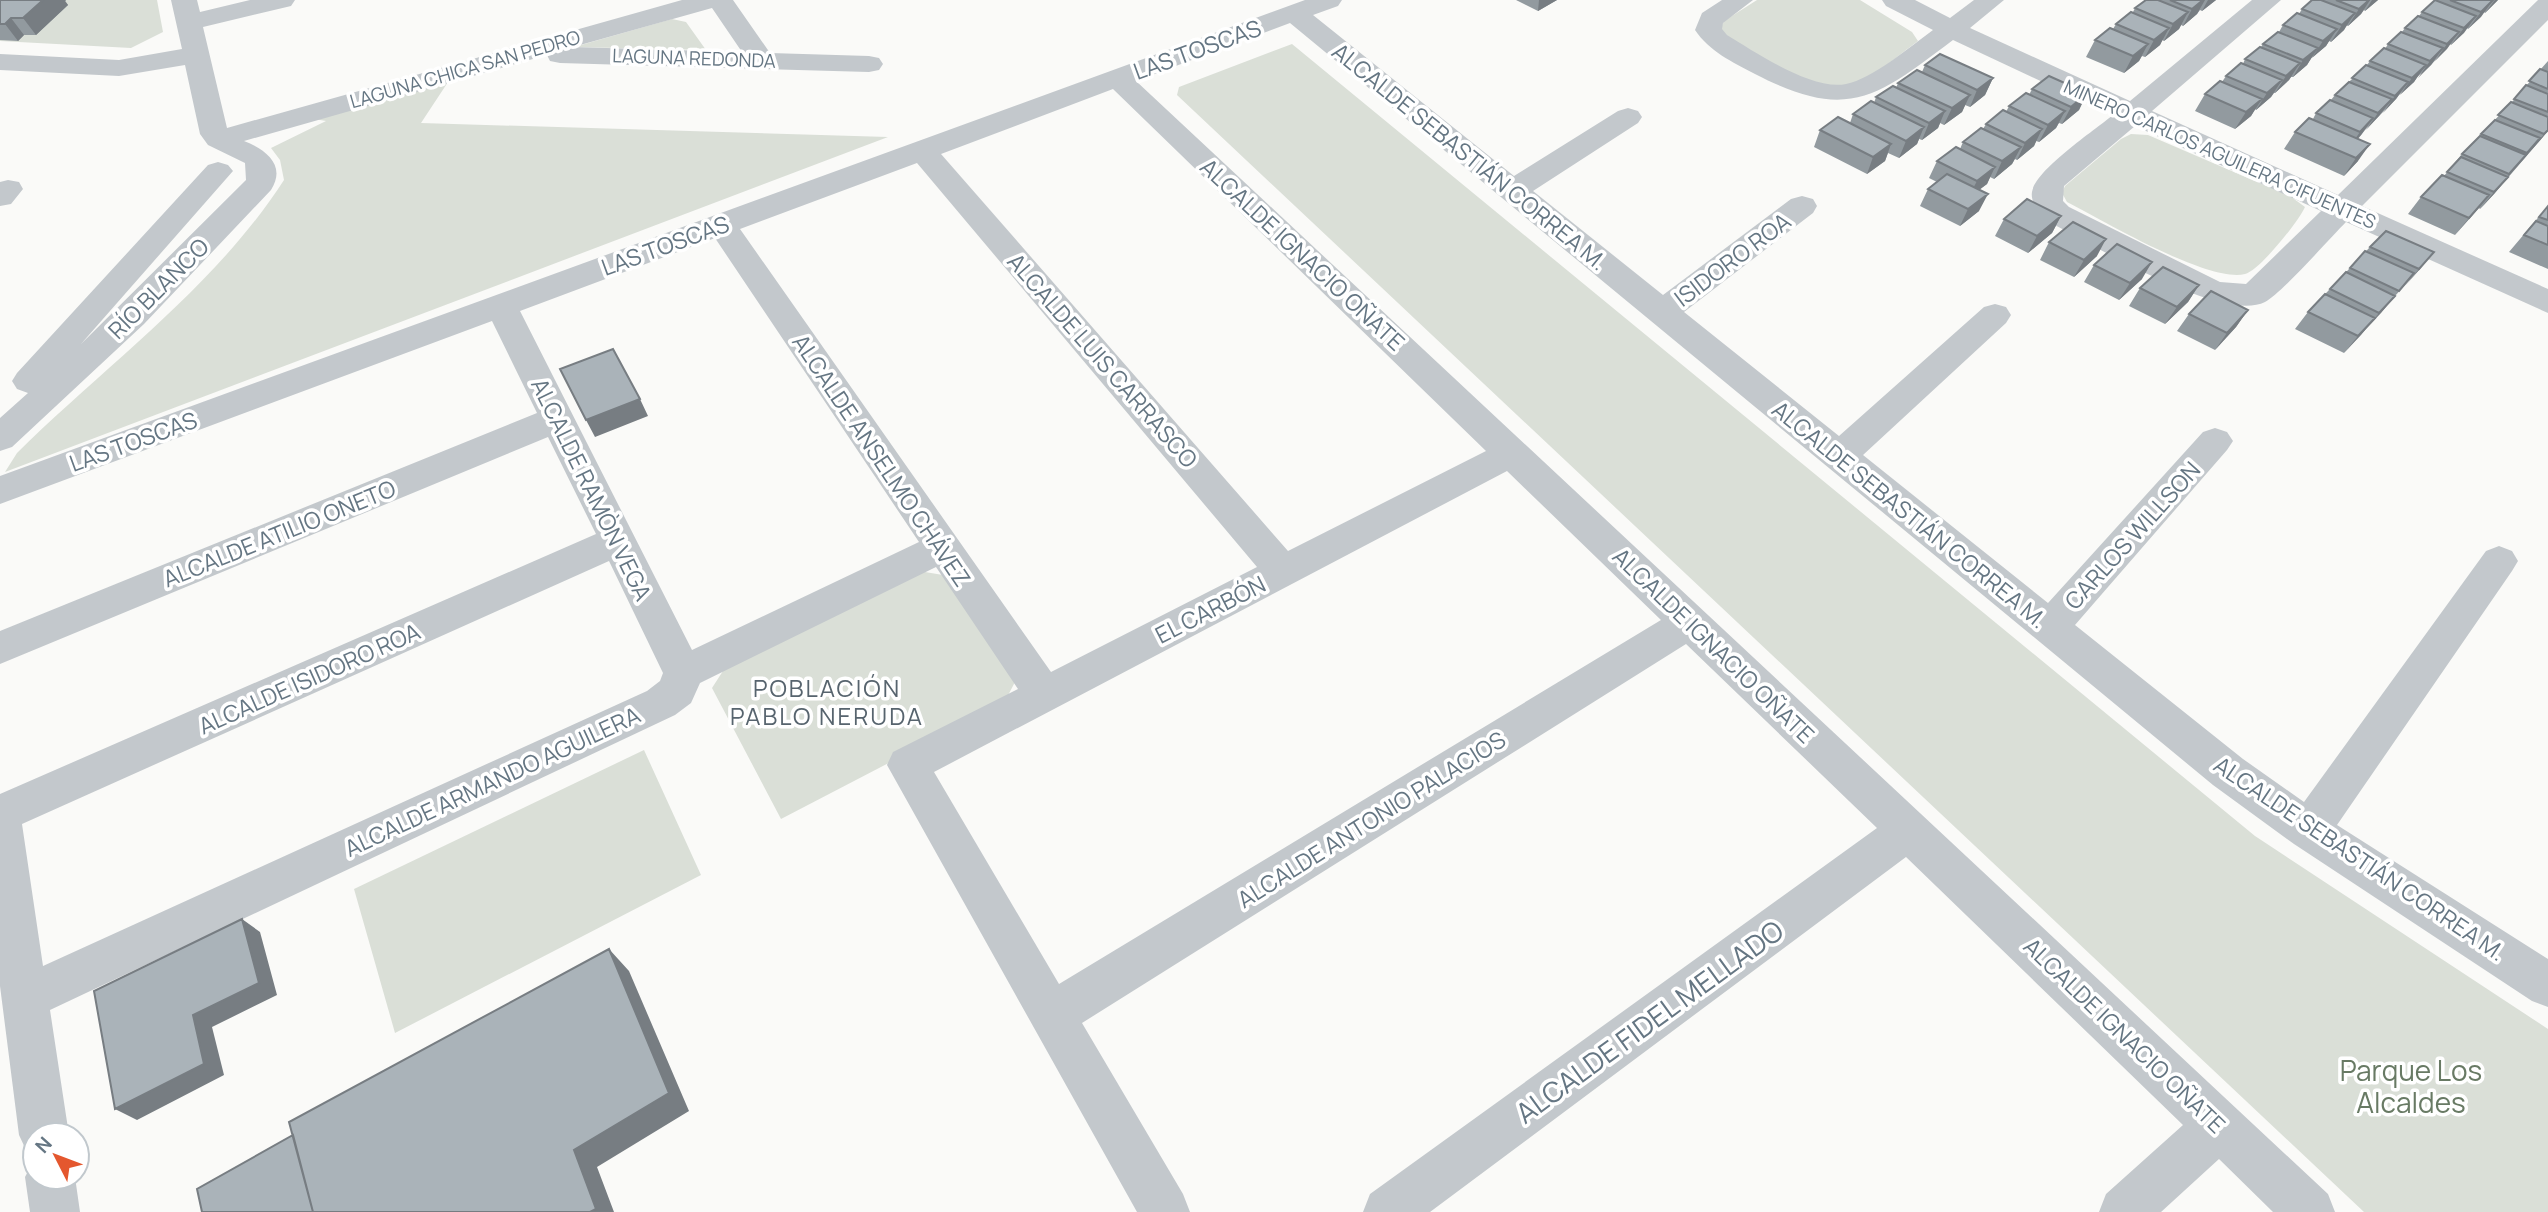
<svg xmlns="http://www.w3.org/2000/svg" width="2548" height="1212" font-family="Manrope,sans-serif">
  <rect width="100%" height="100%" fill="#fafaf8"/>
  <!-- green -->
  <path fill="#dadfd7" d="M0,0H157L163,32L131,48L0,41Z
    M1757,0H1860L1912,32L1918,41C1901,53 1871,80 1851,86C1822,95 1739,50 1720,29L1724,21Z
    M672,19L686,22L706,50L574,47Z
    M1292,44L2255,836L2548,1029V1212H2364L1177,95L1179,87Z
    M450,79L421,123L888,137L5,472L17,453C107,364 215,287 284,180L280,160L271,148L326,121L314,119Z
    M2131,134L2148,135L2290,196L2305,207C2299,221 2259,271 2245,274C2208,283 2104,221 2067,202L2062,193L2065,186L2121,139Z
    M919,571L943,575L1015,682L1004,703L781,819L712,688L730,660Z
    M644,750L701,875L395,1033L354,889Z"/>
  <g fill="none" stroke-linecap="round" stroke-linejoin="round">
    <!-- minor -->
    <path fill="#c3c8cc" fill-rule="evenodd" d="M171,0H197L200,12L250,0H295L291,6L203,27L227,128L682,0H733L770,53L869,56L879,58L883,64L879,70L869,72L560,63L550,61L547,55L244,141C265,149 287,165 271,190L144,324L12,447L0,451V418L28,393L17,389L12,381L17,373L208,165L218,162L228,165L233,171L81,344L246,180L245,163L208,145L200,134L185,65L119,76L0,70V54L119,60L182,49ZM712,8L742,52L573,47Z
      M1305,0H1342L1338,6L1313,15L1514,176L1618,111L1628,108L1638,111L1642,117L1638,123L1533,191L1663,295L1791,199L1802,196L1813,199L1817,206L1813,213L1684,312L1839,436L1984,307L1995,304L2006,307L2011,315L2006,323L1863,455L2048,603L2203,432L2215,428L2227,432L2233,441L2227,450L2075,625L2243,759L2304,802L2486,551L2499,546L2512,551L2518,561L2512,571L2337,825L2548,959V1007L2532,1001L2294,844L2213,785L1290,23L1136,81L2328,1194L2335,1212H2273L2219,1159L2161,1212H2099L2106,1194L2183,1125L1906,857L1430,1212H1363L1370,1194L1877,828L1686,644L1082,1023L1183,1194L1190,1212H1137L887,765L893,752L1018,689L936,567L700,683L691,703L675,715L50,1010L69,1135H35V1156L27,1152L19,1135L0,986V794L596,534L548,437L0,664V631L537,413L492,321L0,504V476ZM1113,89L1486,451L1288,551L941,154ZM917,163L1257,567L1051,672L740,229ZM715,238L919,542L692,650L520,311ZM1507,471L1661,620L1059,984L934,772ZM609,561L663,673L660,681L647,691L43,966L22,824Z
      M1722,0H1753L1723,23L1722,29L1727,35C1755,52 1812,91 1846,84C1872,79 1911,46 1933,30L1886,6L1882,0H1915L1950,18L1974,0H2004L1970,28L2130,101L2252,0H2281L2152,111L2338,195L2538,0H2548V20L2362,206L2548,289V313L2346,222C2329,239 2282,293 2265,302C2221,324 2091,243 2047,221C2041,214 2030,203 2032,192C2035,170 2095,130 2113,115L1953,40C1876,98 1848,122 1755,74C1732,62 1709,51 1695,30L1702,13ZM2135,126L2321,211L2246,284L2220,282L2069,207L2063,201L2064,186Z
      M8,180L19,182L23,189L11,204L0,206V182Z
      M35,1158V1177H75L80,1212H30L25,1177Z"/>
  </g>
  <!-- wall -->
  <path fill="#929a9f" d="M0,0H66L65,1L68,5L36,35H24L18,41L0,40Z
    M1516,0H1557L1538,11Z
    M2146,0H2216L2202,11L2200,10L2197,14L2183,26L2181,25L2179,29L2164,41L2162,40L2160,45L2145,57L2142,56L2139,61L2124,73L2086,57L2095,40L2113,29L2116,24L2133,12L2135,8Z
    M2312,0H2378L2365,11L2364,10L2361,14L2348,26L2346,25L2344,30L2331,42L2329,41L2326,46L2311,58L2307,65L2293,77H2291L2289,80L2275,93H2274L2271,97L2256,110L2255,109L2251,116L2235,129L2195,111L2205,94L2222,82L2226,76L2243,64L2245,59L2261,47L2263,44L2279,32L2283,25L2299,14L2302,9Z
    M2437,0H2498L2485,13L2484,12L2468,29L2467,28L2451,45L2450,44L2431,65L2417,77L2414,82L2399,95L2396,99L2365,130L2358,139V161L2344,176L2284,149L2295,132L2313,119L2316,113L2331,100L2335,95L2367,65L2370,61L2385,49L2388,44L2402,32L2405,28L2419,16L2422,12Z
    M2548,61V131L2494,194L2480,209L2479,208L2455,235L2408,214L2421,197L2444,176L2462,154L2512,102Z
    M1925,65L1993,78L1985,95L1970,107L1965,105L1962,112L1944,125L1940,123L1938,128L1922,140L1919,139L1917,144L1899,158L1888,153L1885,161L1867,174L1814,147L1820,130L1850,123L1853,114L1874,103L1876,97L1896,88L1898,83L1922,72Z
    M2032,89L2087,93L2079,110L2062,124L2059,123L2056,128L2039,142L2036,141L2034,146L2017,160L2015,159L2012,164L1994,179L1990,177L1987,184L1979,190V211L1960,226L1920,206L1928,189L1937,182L1929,178L1937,161L1960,149L1963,142L1983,129L1986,124L2006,112L2009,106L2029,95Z
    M2548,206V269L2509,252Z
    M2061,216L2052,233L2028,253L1995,236L2004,219Z
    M2049,242L2097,256L2074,277L2040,260Z
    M2370,247L2420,269L2404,286L2344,353L2295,329L2308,312Z
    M2094,265L2142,279L2119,300L2084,282Z
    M2199,285L2188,302L2165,324L2129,306L2140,288Z
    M2248,310L2236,327L2215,350L2177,331L2189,314Z"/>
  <!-- shaded-wall -->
  <path fill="#777d82" d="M43,0H66L65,1L68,5L36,35L23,18Z
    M1539,0H1557L1538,11Z
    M2203,0H2205L2197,14L2183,26L2192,9Z
    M2208,0H2216L2202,11Z
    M2369,0H2370L2361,14L2348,26L2359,9Z
    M2372,0H2378L2365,11Z
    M2493,0L2481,17L2468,29L2481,12Z
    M2495,0H2498L2485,13Z
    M2188,12L2179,29L2164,41L2173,24Z
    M2355,13L2344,30L2331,42L2342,25Z
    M2476,16L2464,33L2451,45L2464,28Z
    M11,18L24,35L18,41L5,24Z
    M2169,28L2160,45L2145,57L2154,40Z
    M2337,29L2326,46L2312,58L2323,41Z
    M2459,32L2447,49L2435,61L2447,44Z
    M2148,44L2139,61L2124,73L2133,56Z
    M2318,48L2307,65L2293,77L2303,60Z
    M2443,48L2431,65L2418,78L2430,61Z
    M2300,63L2289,80L2275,93L2286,76Z
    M2426,65L2414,82L2400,95L2412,78Z
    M1993,78L1985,95L1970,107L1977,90Z
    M2282,80L2271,97L2256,110L2267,93Z
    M2408,82L2396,99L2383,113L2395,96Z
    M2087,93L2079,110L2062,124L2071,107Z
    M1970,95L1962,112L1944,125L1952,108Z
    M2262,99L2251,116L2235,129L2246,112Z
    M2392,99L2379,116L2366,130L2378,113Z
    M1945,111L1938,128L1922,140L1929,123Z
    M2065,111L2056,128L2039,142L2048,125Z
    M2373,118L2361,135L2348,149L2360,132Z
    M1924,127L1917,144L1899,158L1906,141Z
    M2042,129L2034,146L2017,160L2025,143Z
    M2548,130L2543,137L2495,191L2527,153Z
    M1891,144L1885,161L1867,174L1873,157Z
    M2370,144L2358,161L2344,176L2356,158Z
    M2021,147L2012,164L1994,179L2002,161Z
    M1995,167L1987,184L1968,198L1977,181Z
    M2508,177L2494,194L2480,209L2494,192Z
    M1988,194L1979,211L1960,226L1968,209Z
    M2489,195L2475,212L2455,235L2469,218Z
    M2061,216L2052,233L2028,253L2037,236Z
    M2106,239L2097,256L2074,277L2084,260Z
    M2434,252L2420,269L2405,286L2419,269Z
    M2152,262L2142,279L2119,300L2130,283Z
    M2199,285L2188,302L2165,324L2177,307Z
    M2395,296L2381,313L2365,330L2379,313Z
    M2248,310L2236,327L2215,350L2227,333Z
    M2375,318L2361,335L2344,353L2358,336Z
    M640,399L648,416L595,437L586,420Z
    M242,919L260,932L277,995L212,1027L224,1075L137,1120L115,1109L193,1015Z
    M609,949L629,971L689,1111L597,1167L614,1212H590L574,1150Z"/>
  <!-- building -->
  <path fill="#aab3b9" stroke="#777d82" stroke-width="2" d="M0,0H43L23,18H11L5,24H0Z
    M2146,0H2158L2188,12L2173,24L2135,8Z
    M2170,0H2203L2192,9Z
    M2312,0H2321L2355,13L2342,25L2302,9Z
    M2336,0H2369L2359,9Z
    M2435,0L2476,16L2464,28L2422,12Z
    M2450,0H2493L2481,12Z
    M2131,12L2169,28L2154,40L2116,24Z
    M2297,13L2337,29L2323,41L2283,25Z
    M2418,16L2459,32L2447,44L2405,28Z
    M2110,28L2148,44L2133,56L2095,40Z
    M2278,32L2318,48L2303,60L2263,44Z
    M2401,32L2443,48L2430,61L2388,44Z
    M2260,47L2300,63L2286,76L2245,59Z
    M2384,48L2426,65L2412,78L2370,61Z
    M1940,54L1993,78L1977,90L1925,65Z
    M2241,63L2282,80L2267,93L2226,76Z
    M2366,65L2408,82L2395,96L2352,78Z
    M2540,69L2548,72V89L2529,81Z
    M1917,70L1970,95L1952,108L1898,83Z
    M2049,76L2087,93L2071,107L2032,89Z
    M2220,81L2262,99L2246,112L2205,94Z
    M2349,82L2392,99L2378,113L2335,95Z
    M2526,85L2548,94V112L2514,99Z
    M1893,86L1945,111L1929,123L1876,97Z
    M2026,93L2065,111L2048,125L2009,106Z
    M2330,100L2373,118L2360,132L2316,113Z
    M1871,101L1924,127L1906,141L1853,114Z
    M2511,102L2548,117V130L2544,134L2498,115Z
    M2003,110L2042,129L2025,143L1986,124Z
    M1838,117L1891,144L1873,157L1820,130Z
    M2309,118L2370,144L2356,158L2295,132Z
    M2495,120L2540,138L2527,153L2481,134Z
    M1981,128L2021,147L2002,161L1963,142Z
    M2480,136L2526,155L2509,174L2462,154Z
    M1956,147L1995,167L1977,181L1937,161Z
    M2461,157L2508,177L2494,192L2447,172Z
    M1947,174L1988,194L1968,209L1928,189Z
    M2442,175L2489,195L2469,218L2421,197Z
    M2027,199L2061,216L2037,236L2004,219Z
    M2548,206V220L2539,217Z
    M2536,221L2548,226V245L2524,235Z
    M2073,222L2106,239L2084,260L2049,242Z
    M2386,231L2434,252L2419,269L2370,247Z
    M2117,244L2152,262L2130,283L2094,265Z
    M2365,251L2414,273L2399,291L2350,268Z
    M2163,267L2199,285L2177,307L2140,288Z
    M2346,272L2395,296L2379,313L2330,289Z
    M2211,291L2248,310L2227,333L2189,314Z
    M2325,294L2375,318L2358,336L2308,312Z
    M613,349L640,399L586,420L560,369Z
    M242,919L259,983L193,1015L204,1064L115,1109L94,991Z
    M609,949L669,1093L574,1150L596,1209L590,1212H313L289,1122Z
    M293,1135L313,1212H202L197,1189Z"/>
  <g text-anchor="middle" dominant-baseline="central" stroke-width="7" stroke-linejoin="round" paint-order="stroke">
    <!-- far-street labels -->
    <g font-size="19" fill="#657683" stroke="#fff">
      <text transform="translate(694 58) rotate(2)">LAGUNA REDONDA</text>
      <text transform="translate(465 69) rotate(-16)">LAGUNA CHICA SAN PEDRO</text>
      <text transform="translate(2220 154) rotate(24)">MINERO CARLOS AGUILERA CIFUENTES</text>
    </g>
    <!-- street labels -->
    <g font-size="23" fill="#657683" stroke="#fff">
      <text transform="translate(1197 49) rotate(-20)">LAS TOSCAS</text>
      <text transform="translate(1470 156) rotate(39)">ALCALDE SEBASTIÁN CORREA M.</text>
      <text transform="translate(665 245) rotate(-20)">LAS TOSCAS</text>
      <text transform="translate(1303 254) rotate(43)">ALCALDE IGNACIO OÑATE</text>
      <text transform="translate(1732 259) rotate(-37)">ISIDORO ROA</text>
      <text transform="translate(158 288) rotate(-45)">RÍO BLANCO</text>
      <text transform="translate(1103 360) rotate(49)">ALCALDE LUIS CARRASCO</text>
      <text transform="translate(133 441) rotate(-20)">LAS TOSCAS</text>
      <text transform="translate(882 460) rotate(56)">ALCALDE ANSELMO CHÁVEZ</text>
      <text transform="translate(592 489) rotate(64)">ALCALDE RAMÒN VEGA</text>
      <text transform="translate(1910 514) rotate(39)">ALCALDE SEBASTIÁN CORREA M.</text>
      <text transform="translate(279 533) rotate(-22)">ALCALDE ATILIO ONETO</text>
      <text transform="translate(2132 535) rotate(-48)">CARLOS WILLSON</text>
      <text transform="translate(1210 609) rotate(-27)">EL CARBÓN</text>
      <text transform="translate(1714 645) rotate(44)">ALCALDE IGNACIO OÑATE</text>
      <text transform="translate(309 678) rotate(-24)">ALCALDE ISIDORO ROA</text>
      <text transform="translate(492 781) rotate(-25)">ALCALDE ARMANDO AGUILERA</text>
      <text transform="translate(1371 819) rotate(-32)">ALCALDE ANTONIO PALACIOS</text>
      <text transform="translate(2360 858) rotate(34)">ALCALDE SEBASTIÁN CORREA M.</text>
      <text transform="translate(2125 1035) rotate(44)">ALCALDE IGNACIO OÑATE</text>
    </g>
    <!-- neighbourhood labels -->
    <g font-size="24" letter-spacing="2" fill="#57646e" stroke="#fff">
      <text x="827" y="687">POBLACIÓN<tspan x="827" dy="28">PABLO NERUDA</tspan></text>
    </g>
    <!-- near-street labels -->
    <g font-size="28" fill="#657683" stroke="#fff">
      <text transform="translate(1649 1021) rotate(-36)">ALCALDE FIDEL MELLADO</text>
    </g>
    <!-- near-park labels -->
    <g font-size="28" fill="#687a64" stroke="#fff">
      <text x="2411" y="1070">Parque Los<tspan x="2411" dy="32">Alcaldes</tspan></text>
    </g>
  </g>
  <!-- north arrow -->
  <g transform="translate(56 1156) rotate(312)"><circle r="33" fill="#ffffff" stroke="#c1c8cd" stroke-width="2"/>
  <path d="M0-5L12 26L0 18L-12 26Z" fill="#e4572e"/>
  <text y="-10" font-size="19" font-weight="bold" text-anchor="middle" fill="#657683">N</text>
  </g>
</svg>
